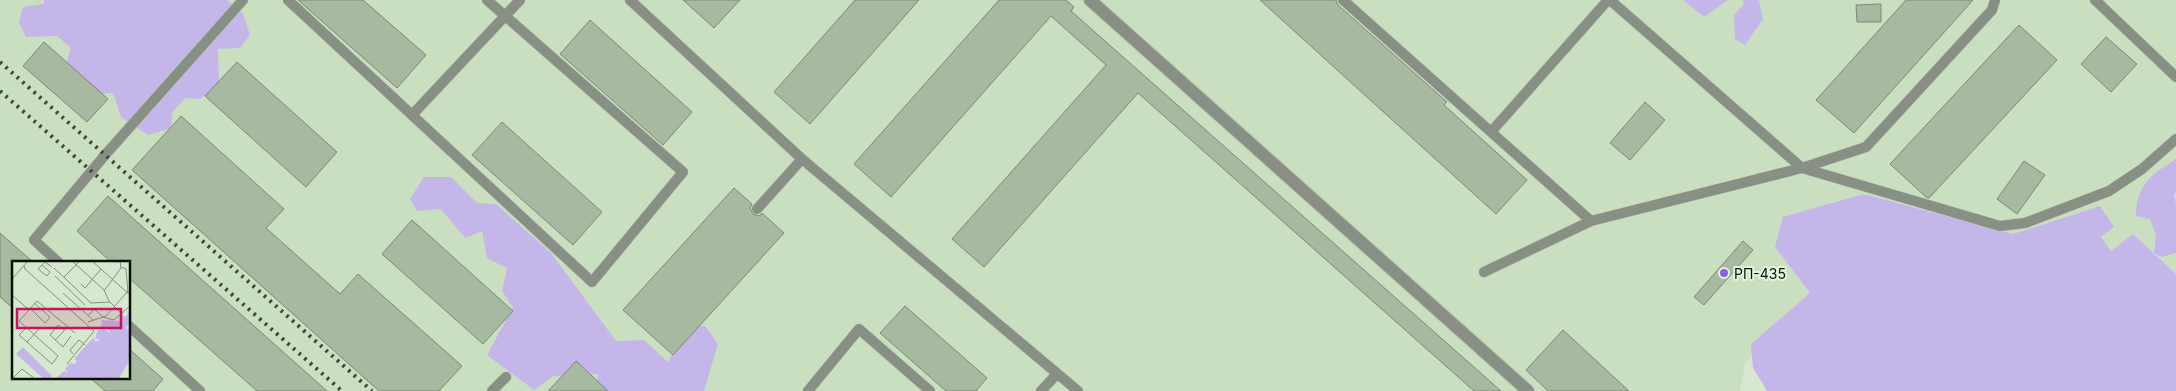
<svg xmlns="http://www.w3.org/2000/svg" width="2176" height="391" font-family="Inter,sans-serif">
  <rect width="100%" height="100%" fill="#d6e8cf"/>
  <!-- built -->
  <path fill="#c9dfc0" fill-rule="evenodd" d="M0,0H2176V274L2133,234L2111,251L2101,237L2100,206L2013,234L1864,194L1775,247L1810,293L1745,363L1740,391H0ZM14,262H129V377H14Z"/>
  <!-- green -->
  <path fill="#c5b6ea" d="M44,0H227L243,13L250,35L240,48L218,49L219,85L200,99L185,98L172,113L171,128L148,135L121,117L113,93L97,94L64,70L71,48L57,36L26,37L19,22L23,7L44,4Z
    M1683,0H1728L1704,17Z
    M1743,0H1759L1763,19L1745,45L1735,39L1734,15L1744,4Z
    M2176,159V192L2174,195L2176,204V253L2162,257L2154,253L2156,235L2150,219L2136,216C2137,184 2150,176 2176,159Z
    M424,177H451L477,203L496,204L551,253L616,341L644,340L668,362L687,327L705,326L718,344L704,391H595L598,374L553,376L534,390L487,355L513,307L502,291L507,268L487,258L482,231L465,238L441,209L417,211L410,199Z
    M1864,194L2013,234L2100,206L2114,227L2101,237L2111,251L2133,234L2176,274V391H1767L1753,368L1751,344L1810,293L1775,247L1783,217Z"/>
  <!-- building -->
  <path fill="#a8b9a1" stroke="#7a8a74" d="M298,0H363L426,55L397,88Z
    M683,0H740L714,28Z
    M855,0H919L810,124L774,92Z
    M999,0H1066L1074,7L1071,11L1501,391H1474L1138,93L984,267L952,239L1106,65L1051,16L891,197L854,164Z
    M1260,0H1336L1338,5L1447,102L1444,105L1527,180L1496,214Z
    M1906,0H1973L1854,133L1816,100Z
    M1881,4V22H1857L1856,5Z
    M590,20L692,112L663,145L560,54Z
    M2019,25L2057,60L1929,198L1926,197L1890,164Z
    M2106,37L2137,64L2111,92L2081,64Z
    M44,42L108,99L87,122L23,66Z
    M237,62L337,152L306,187L205,96Z
    M1645,102L1665,120L1630,160L1610,143Z
    M181,116L284,209L266,228L340,294L358,274L462,366L439,391H379L132,170Z
    M502,122L602,212L573,245L472,155Z
    M2024,161L2045,175L2017,214L1997,199Z
    M734,188L752,204L750,208L753,214L759,216L762,213L784,233L673,355L623,310Z
    M108,196L327,391H257L129,278V262H111L77,231Z
    M412,220L513,311L483,344L382,254Z
    M0,233L33,262H14V309L0,297Z
    M1743,241L1753,250L1704,305L1694,297Z
    M905,306L987,378L976,391H946L880,333Z
    M1563,330L1629,391H1548L1526,370Z
    M129,349L163,379L153,391H105L89,377H129Z
    M576,361L608,391H548Z"/>
  <g fill="none" stroke-linecap="round" stroke-linejoin="round">
    <defs>
      <path id="lane" d="M288,0L592,282L683,172L487,0
        M630,0L802,159L1078,391
        M1343,0L1591,221
        M1610,0L1802,168L2000,226L2025,223L2109,191L2142,169L2176,139
        M2095,0L2176,77
        M412,115L520,0
        M1491,132L1608,0
        M757,209L802,159
        M58,262L34,240L105,155L243,0
        M1484,272L1591,221L1802,168L1866,147L1992,10L1995,0
        M129,326L200,391
        M492,391L506,377
        M808,391L859,329L930,391
        M1041,391L1057,374"/>
      <path id="street" d="M1090,0L1528,391"/>
    </defs>
    <!-- lane casing -->
    <use href="#lane" stroke="#b5c5af" stroke-width="11"/>
    <!-- street casing -->
    <use href="#street" stroke="#b5c5af" stroke-width="14"/>
    <!-- lane -->
    <use href="#lane" stroke="#888f85" stroke-width="10"/>
    <!-- street -->
    <use href="#street" stroke="#888f85" stroke-width="12"/>
    <!-- rail -->
    <path stroke="#3f473b" stroke-width="4" stroke-dasharray="2.5 5" stroke-linecap="butt" d="M0,62L372,391
      M0,91L342,391"/>
  </g>
  <!-- markers -->
  <circle fill="#8c60da" stroke="#e3f5dc" stroke-width="2" cx="1724" cy="273" r="5"/>
  <g text-anchor="middle" dominant-baseline="central" stroke-width="4" stroke-linejoin="round" paint-order="stroke">
    <!-- poi labels -->
    <g font-size="14" fill="#0a0f08" stroke="#e3f5dc" text-anchor="start">
      <text x="1734" y="273">РП-435</text>
    </g>
  </g>
  <!-- overview -->
  <g transform="translate(12 261)">
    <rect width="118" height="118" fill="#d6e8cf"/>
    <path d="M117,51V64L114,66L116,69L117,66V100L107,117H44L52,110L56,111L53,108L58,102L63,103L65,100L62,98L81,77L84,81L89,78H83L86,69L93,68L99,73L96,68L89,66L90,59L108,60L110,54L114,56ZM11,86L40,115L38,117H31L4,93Z" fill="#c5b6ea"/>
    <path fill="none" stroke="#84917f" stroke-width="1" d="M60,0L92,29L97,40L110,53M80,0L118,34M30,4L38,11L35,15L26,8L33,1L40,6M12,5L13,8L82,70M109,6L114,8L116,32M42,7L79,42M43,15L73,44M52,16L68,0M0,18L16,0M69,23L73,27L89,8M92,30L109,7L108,0M51,32L81,59M0,34L16,48M78,42L98,41M18,47L33,62L38,56L22,42M76,55L82,48L91,56L102,59L118,45M76,61L94,55L116,30M14,67L7,74L40,103L46,95L7,60L25,40L63,72M52,69L46,64L38,74L51,86L59,75M43,79L54,68M15,81L29,66M61,93L58,89L67,79L73,84M55,103L82,70M1,117L10,108L22,117"/>
    <path fill="#c2185b" fill-opacity="0.15" stroke="#c2185b" stroke-width="2.5" d="M5,48H109V67H5Z"/>
    <rect width="118" height="118" fill="none" stroke="#0a0f08" stroke-width="2.5"/>
  </g>
</svg>
